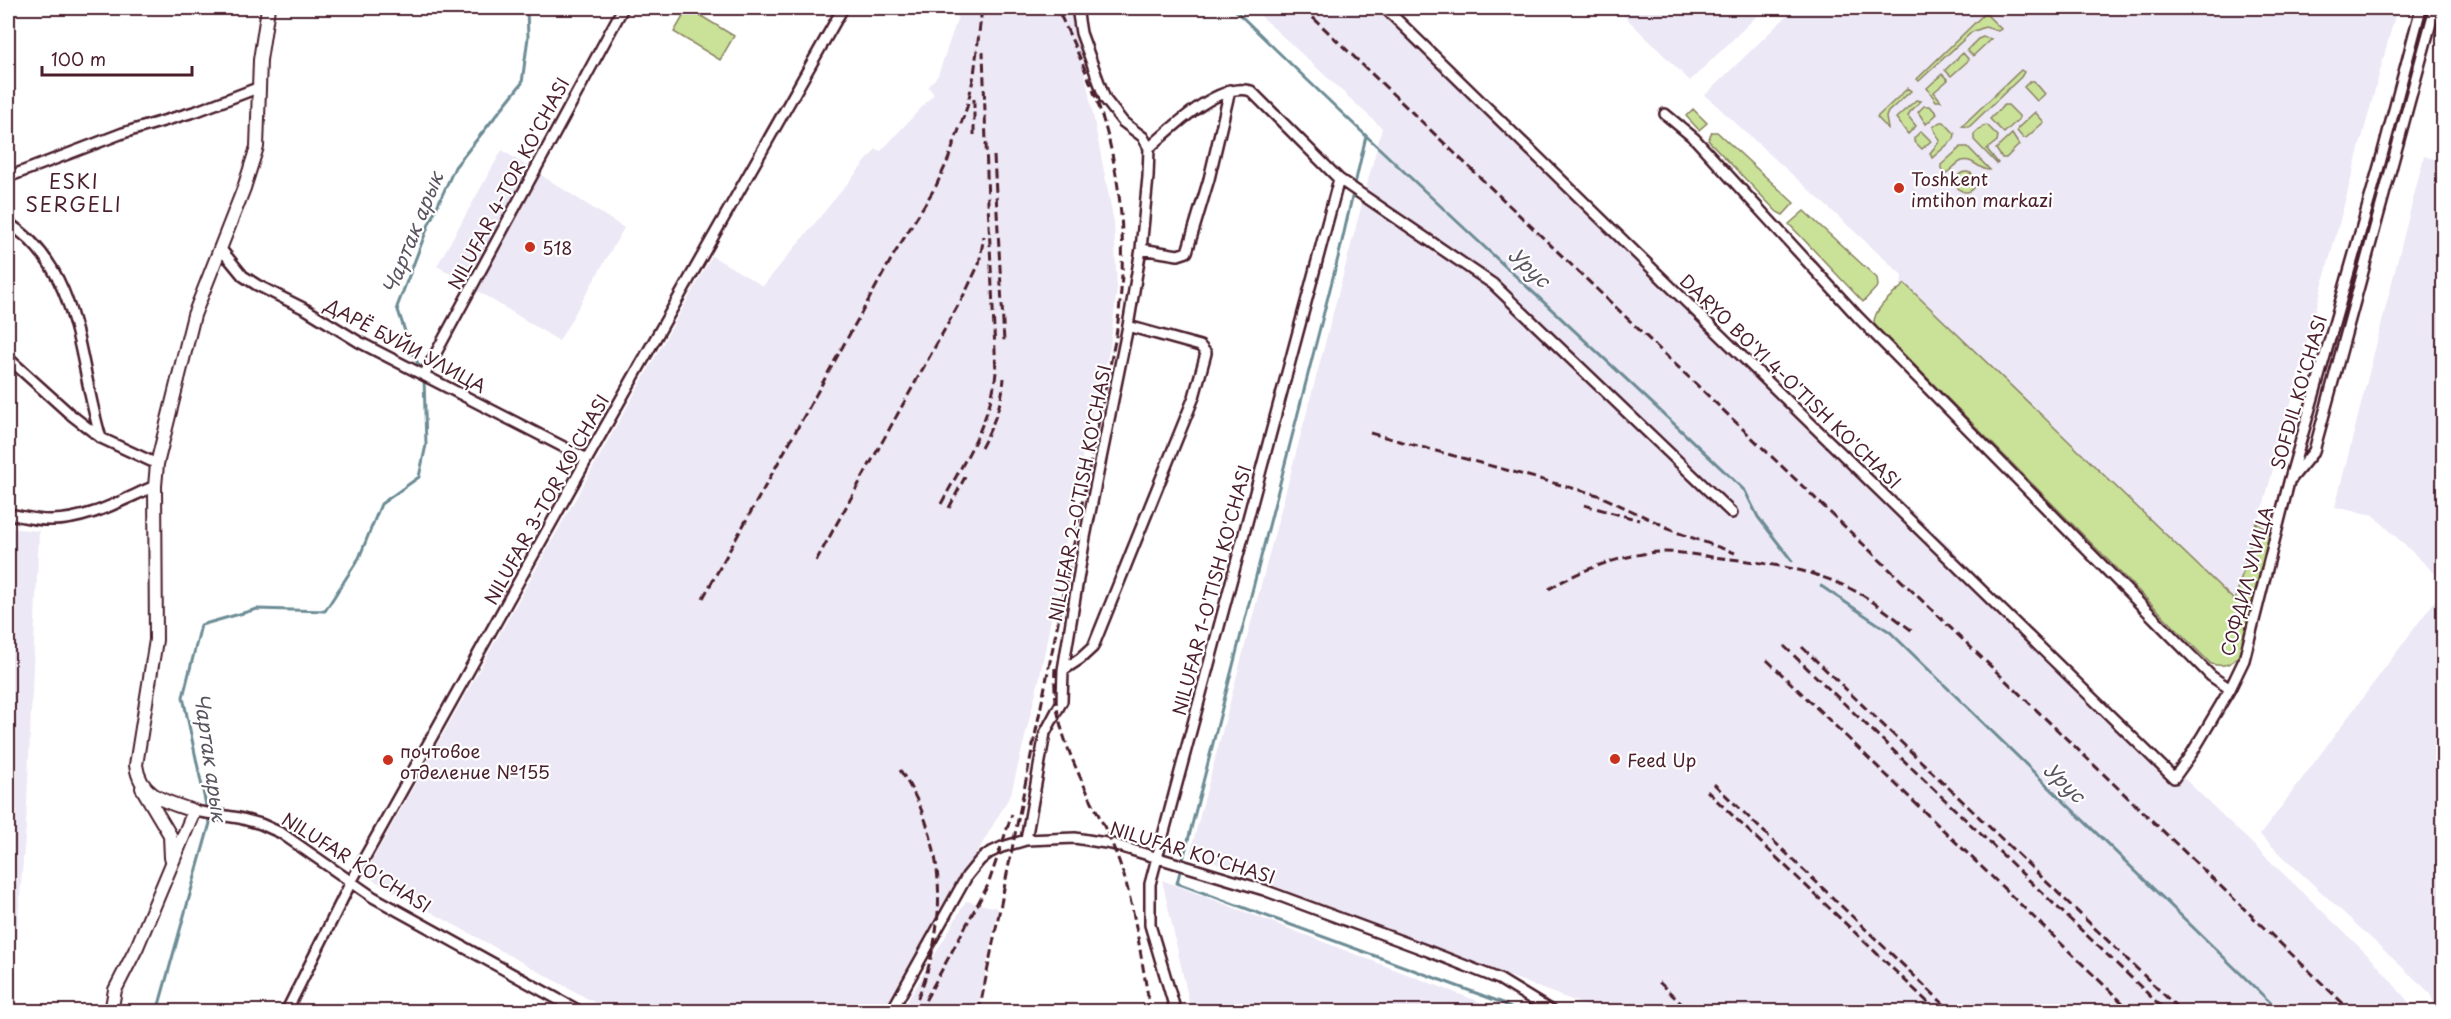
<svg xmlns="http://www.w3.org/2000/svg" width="2451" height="1019" font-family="'Playpen Sans',sans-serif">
  <rect width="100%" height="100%" fill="#fff"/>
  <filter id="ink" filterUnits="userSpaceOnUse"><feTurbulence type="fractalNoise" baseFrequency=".0167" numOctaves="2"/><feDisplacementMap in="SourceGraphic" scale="12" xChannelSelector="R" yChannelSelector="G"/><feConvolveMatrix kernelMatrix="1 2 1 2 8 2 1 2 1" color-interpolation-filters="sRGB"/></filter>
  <g filter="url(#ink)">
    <!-- built -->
    <path fill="#ede8f6" d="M961,8H1072L1114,222L1117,289L1110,347L1083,453L1040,676L1011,794L885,1011H610L364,875L712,256L763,286L876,149L881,151L934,94L928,87L938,75Z
      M1252,8H1391L1695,304L1942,539L2030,630L2375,962L2416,1011H1600L1190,853L1382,128Z
      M1616,8H1765L1690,81Z
      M1795,8H2397L2236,607L1901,286L1902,275L1705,95Z
      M502,150L624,228L559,341L437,266Z
      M2424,156L2444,162L2443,581L2373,515L2335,507Z
      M8,528L39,531L26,826L10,1012L8,1011Z
      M2443,590L2444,1011L2437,1012L2430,993L2260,835Z
      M1162,880L1503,1011H1191Z
      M966,901L998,908L978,1011H902Z"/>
    <!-- green -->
    <path fill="#c9e298" stroke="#8a8062" stroke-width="1.5" d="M688,8L734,36L720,60L674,32Z
      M1985,13L2001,29L1998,31L1985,27L1972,32L1919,81L1917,79Z
      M1983,37L1991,39L1973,56L1967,50L1978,39Z
      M1963,53L1969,60L1951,76L1945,70Z
      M2021,70L2024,72L2021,77L1969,127L1962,126Z
      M1942,74L1948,80L1934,92L1941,101H1936L1927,88Z
      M2030,81H2034L2045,94L2037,101L2024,87Z
      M1908,88L1911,91L1888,112L1886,117L1888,129L1877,117Z
      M1916,100L1921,101L1910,112L1908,116L1916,126L1908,134L1896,118Z
      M2004,105H2008L2019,116V119L2004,133L1990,119Z
      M1924,106H1930L1937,114L1926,124L1918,112Z
      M1693,109L1707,123L1699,130L1686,116Z
      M2035,112L2044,122L2026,138H2023L2017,131L2018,128Z
      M1940,122H1944L1955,134L1954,139L1932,158L1930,153L1940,141L1933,127Z
      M1987,125L1998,136L1997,141L1987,149L1998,163L1997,164L1974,140V134L1983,126Z
      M1921,131L1931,141L1922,149L1914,141V138Z
      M1712,132H1717L1794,203L1783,215L1777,212L1708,140Z
      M2012,134L2019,145L2006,158H2002L1996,149Z
      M1961,147H1968L1990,170C1980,171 1974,158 1962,161C1955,164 1952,170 1946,173L1941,169V165Z
      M1956 182a10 10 0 1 1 20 0a10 10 0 1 1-20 0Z
      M1804,211L1877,278L1878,286L1863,302L1789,224Z
      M1905,284L2235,601L2256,522L2271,534L2240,655C2230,665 2225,667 2211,664L1874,324C1873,308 1894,294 1905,284Z"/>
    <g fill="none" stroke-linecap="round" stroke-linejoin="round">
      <!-- stream -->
      <path stroke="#6c8c95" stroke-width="3" d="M1233,8C1400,172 1575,329 1745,491L1758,517L1792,561
        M1366,136L1340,250L1177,883L1503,1003L1516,1012
        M423,372L412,353L397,307L429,224L455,167L522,83L528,37L527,8
        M1821,586L1890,632L2280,1012
        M207,810L183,697L201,625L257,609L325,611L359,558L381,504L419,477L426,445L424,378
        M157,1012L210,823L208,817"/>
      <defs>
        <path id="minor" d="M1385,8L2174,778L2192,753L2230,689L2244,660L2289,482L2380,163L2421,8
          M1665,114L1695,139L1858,317L2211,676L2230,689
          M1149,148C1172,128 1219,81 1251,91L1339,179L1493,284L1732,513
          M8,177L123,133L197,111L260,87
          M8,223C82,269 78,365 101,438
          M220,248L243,276L257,285L307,310L359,342L587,459
          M1141,249L1178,255L1187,252L1209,179L1230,90
          M8,358L70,414L101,438L157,464
          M424,375L623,8
          M2292,478L2314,451L2435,8
          M8,514C21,516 35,520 49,520C86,521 122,500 155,486
          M1063,670L1080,659L1093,647L1194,397L1205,357L1206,353L1200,346L1128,326
          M194,811L239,818L261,824L281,833L373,897L581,1012
          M1026,840L1045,733L1062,701L1063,670L1085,537L1128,326L1141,249L1148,177L1149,148L1143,137L1123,122L1105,99L1081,33L1077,8
          M286,1012L351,882L587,459L843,8
          M891,1012L967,876L980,860L989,853L1002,847L1026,840L1075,838L1112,844L1264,890L1428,951L1499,979L1553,1012
          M1176,1012L1150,925V884L1339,179"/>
        <path id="tertiary" d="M142,788L170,835L171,858
          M111,1012L115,990L137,947L194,811C167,802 140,797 136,765L156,640L155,486L157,464L194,315L244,188L257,147L260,60L268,8"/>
      </defs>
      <!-- minor casing -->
      <use href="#minor" stroke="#4a1f2b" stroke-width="14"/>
      <!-- tertiary casing -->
      <use href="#tertiary" stroke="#4a1f2b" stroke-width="16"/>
      <!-- minor -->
      <use href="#minor" stroke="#fff" stroke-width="9"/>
      <!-- tertiary -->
      <use href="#tertiary" stroke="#fff" stroke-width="12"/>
      <!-- rail -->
      <path stroke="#4a1f2b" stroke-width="3" stroke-dasharray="9 4.5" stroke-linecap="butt" d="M1303,8L2352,1012
        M974,99V139
        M994,156L1004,342
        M1370,433L1598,495L1673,530
        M981,448C993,425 1002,405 1004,378
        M941,504C964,461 991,421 996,372L988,203L983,52
        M1584,505L1639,520
        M949,508L965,477
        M1665,528L1735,553
        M816,561L966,291L979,264L984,236
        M1549,589C1580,570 1612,559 1648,553C1669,550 1691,554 1712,557C1759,562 1806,567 1849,588C1872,599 1893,617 1914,632
        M703,598L893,256L936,186L948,160L967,107L974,75L982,8
        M1784,646L2167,1012
        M1802,647L2182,1012
        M1767,660L2132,1012
        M1055,668C1050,749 1102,804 1124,876C1137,920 1142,967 1151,1012
        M900,770C947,841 949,922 917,1000
        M1714,784L1952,1012
        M1707,791L1938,1012
        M2444,885C2439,923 2438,959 2444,997
        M1659,982L1690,1012
        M919,1012L988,885L1012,814
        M979,1012L1116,336C1128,255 1124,178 1097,101C1086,69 1071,38 1057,8"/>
    </g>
  </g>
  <!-- markers -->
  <g fill="#c8321e" stroke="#fff" stroke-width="2">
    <circle cx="1899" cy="188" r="6"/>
    <circle cx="530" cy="247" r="6"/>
    <circle cx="1615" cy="759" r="6"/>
    <circle cx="388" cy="760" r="6"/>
  </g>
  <g text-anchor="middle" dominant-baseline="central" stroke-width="4.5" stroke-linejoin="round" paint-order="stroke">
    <!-- poi labels -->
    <g font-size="18" fill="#4a1f2b" stroke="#fff" text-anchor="start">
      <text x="1911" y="178">Toshkent<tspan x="1911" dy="21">imtihon markazi</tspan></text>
      <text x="542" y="247">518</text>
      <text x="400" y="750">почтовое<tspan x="400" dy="21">отделение №155</tspan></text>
      <text x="1627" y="759">Feed Up</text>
    </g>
    <!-- street labels -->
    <g font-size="18" fill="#4a1f2b" stroke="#fff">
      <text transform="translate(508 183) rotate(-62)">NILUFAR 4-TOR KO'CHASI</text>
      <text transform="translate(406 345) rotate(28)">ДАРЁ БУЙИ УЛИЦА</text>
      <text transform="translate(1791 381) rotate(44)">DARYO BO'YI 4-O'TISH KO'CHASI</text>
      <text transform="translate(2298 392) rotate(-74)">SOFDIL KO'CHASI</text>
      <text transform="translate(1079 493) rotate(-79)">NILUFAR 2-O'TISH KO'CHASI</text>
      <text transform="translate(546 499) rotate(-61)">NILUFAR 3-TOR KO'CHASI</text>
      <text transform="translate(2246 581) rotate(-75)">СОФДИЛ УЛИЦА</text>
      <text transform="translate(1211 590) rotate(-75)">NILUFAR 1-O'TISH KO'CHASI</text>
      <text transform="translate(1193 852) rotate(17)">NILUFAR KO'CHASI</text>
      <text transform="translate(357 862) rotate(32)">NILUFAR KO'CHASI</text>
    </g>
    <!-- neighbourhood labels -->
    <g font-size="20" letter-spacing="1.5" fill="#4a1f2b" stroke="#fff">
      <text x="74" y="181">ESKI<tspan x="74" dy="23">SERGELI</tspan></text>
    </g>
    <!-- water labels -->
    <g font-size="20" font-style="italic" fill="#5b5560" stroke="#fff">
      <text transform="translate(412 233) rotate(-68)">Чартак арык</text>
      <text transform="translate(1530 267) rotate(43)">Урус</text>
      <text transform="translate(211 757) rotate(82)">Чартак арык</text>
      <text transform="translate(2065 782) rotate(44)">Урус</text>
    </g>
  </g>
  <!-- margin -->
  <rect width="2451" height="1019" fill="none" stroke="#fff" stroke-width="30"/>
  <rect x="15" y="15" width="2421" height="989" fill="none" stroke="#4a1f2b" stroke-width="2" filter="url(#ink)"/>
  <!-- scale -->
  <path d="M42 66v9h150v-9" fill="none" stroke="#4a1f2b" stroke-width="3"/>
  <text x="51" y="66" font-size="18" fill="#4a1f2b" stroke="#ffffff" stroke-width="4.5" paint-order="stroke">100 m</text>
</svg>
